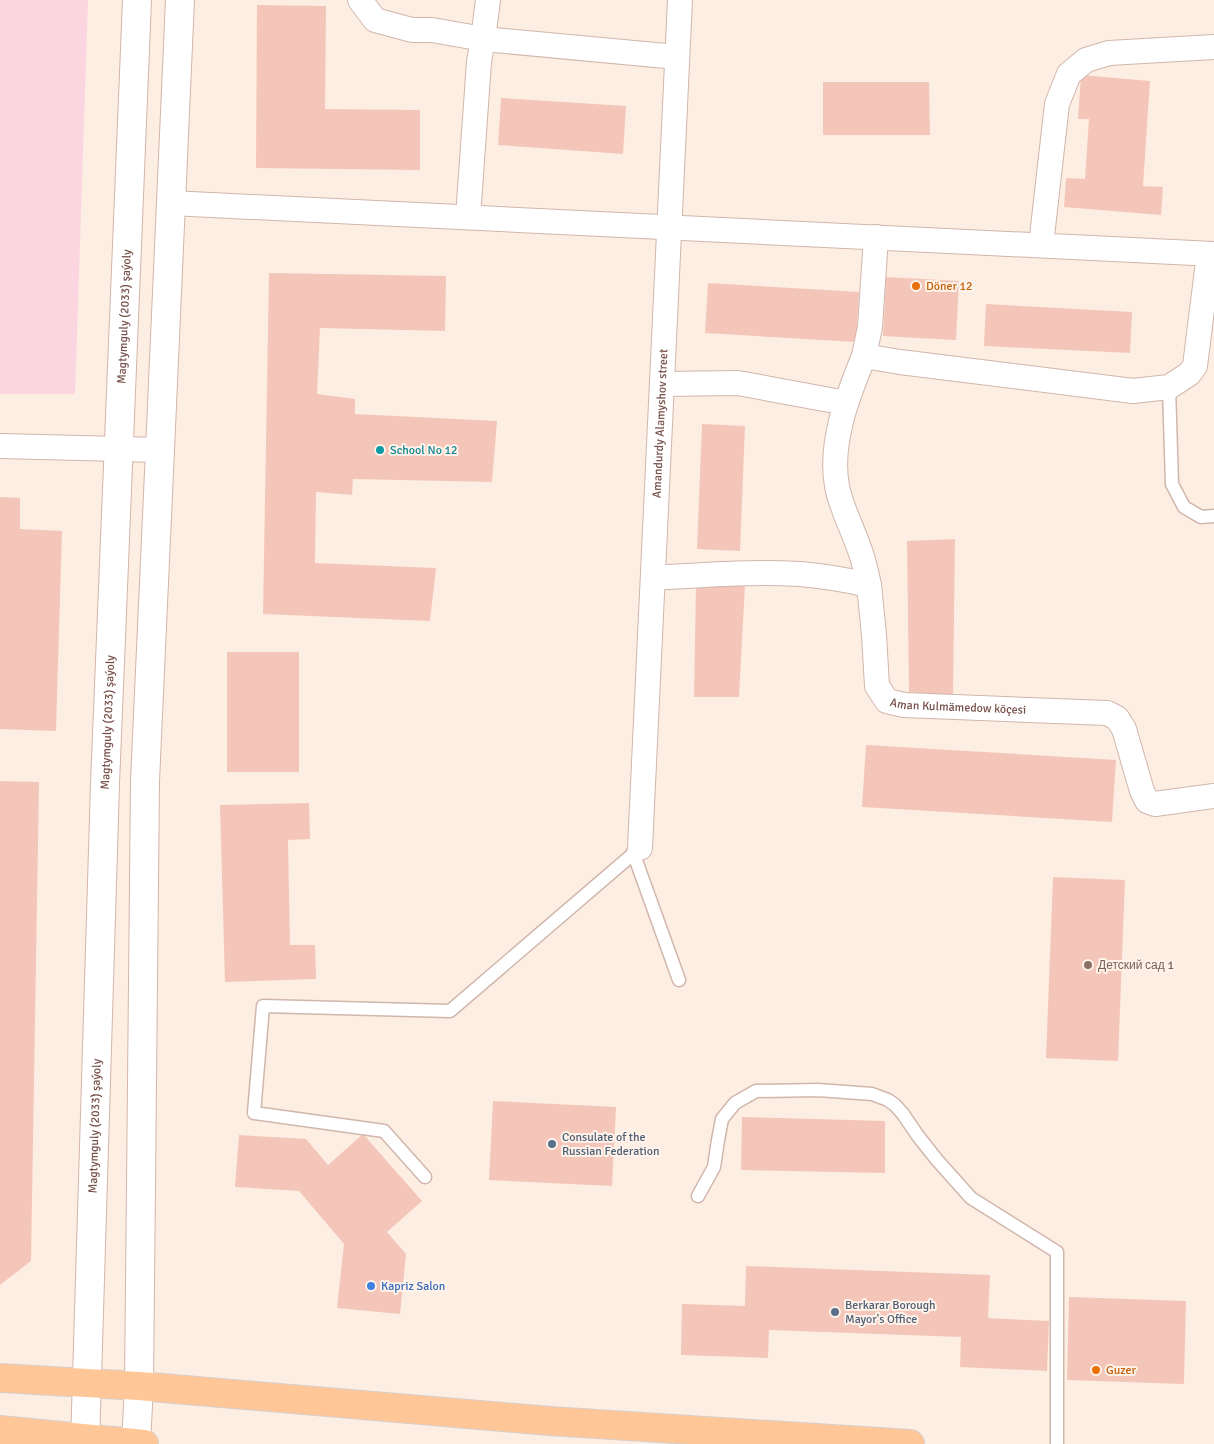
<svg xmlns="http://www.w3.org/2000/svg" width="1214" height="1444" font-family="Signika,sans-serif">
  <rect width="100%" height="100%" fill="#fdeee3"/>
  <!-- medical -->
  <path fill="#fbd5e0" d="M0,0H88L75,394H0Z"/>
  <!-- building -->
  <path fill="#f4c6b9" d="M257,5L326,6L325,109L420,110V170L256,168Z
    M1081,75L1150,81L1143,186L1163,187L1161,215L1064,207L1066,178L1085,179L1089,119H1078Z
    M823,82H929L930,135H823Z
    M501,98L626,106L623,154L498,145Z
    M269,273L446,276L445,331L320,328L317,394L355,399V414L497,421L492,482L353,479L352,495L316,492L315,563L436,568L430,621L263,614Z
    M886,277L959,281L956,340L883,336Z
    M708,283L859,292L856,342L705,333Z
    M986,304L1132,312L1130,353L984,346Z
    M702,424L745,426L740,551L697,549Z
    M0,497L20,498V529L62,531L56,731L0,729Z
    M955,539L953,696L909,692L907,541Z
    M745,584L739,697H694L696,586Z
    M227,652H299V772H227Z
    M866,745L1116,760L1112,822L862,807Z
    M0,781L39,782L31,1261L0,1285Z
    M309,803L310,839L288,840L290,945H315L316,979L225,982L220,805Z
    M1053,877L1125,880L1118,1061L1046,1058Z
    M493,1101L616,1107L612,1186L489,1180Z
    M742,1117L885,1121V1173L741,1170Z
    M363,1134L422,1201L387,1232L406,1254L400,1314L337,1308L344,1244L299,1191L235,1187L239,1135L306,1139L328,1165Z
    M746,1266L990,1275L988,1318L1049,1321L1047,1371L960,1367L961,1337L769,1330L768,1358L681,1355L682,1304L745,1306Z
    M1069,1297L1186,1301L1184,1384L1067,1380Z"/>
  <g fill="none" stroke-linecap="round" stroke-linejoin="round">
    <defs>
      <path id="service" d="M1169,387L1172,484L1184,507L1201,517L1214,516
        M633,852L679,980
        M425,1177L384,1131L254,1113L263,1006L450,1011L640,848
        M698,1196L714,1167L718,1140L722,1119L735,1103L756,1091L818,1090L872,1094L888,1100L895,1105L903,1114L918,1136L937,1160L971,1198L1057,1252V1444"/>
      <g id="minor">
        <path d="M360,0L375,20L412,30H432L483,39L479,62L468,217"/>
        <path d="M488,0L483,39L677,57"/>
        <path d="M171,203L1214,254"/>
        <path d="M876,237L870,327L864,356L900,362L1133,391L1169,387L1189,374L1195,366L1209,254"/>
        <path d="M1041,245L1057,104L1069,74L1086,60L1109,53L1214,47"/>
        <path d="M864,356C848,395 829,443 837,486C841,508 852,527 859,548C864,560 866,572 869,585"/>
        <path d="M662,384L738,383L846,403"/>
        <path d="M0,446L160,450"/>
        <path id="s1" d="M653,578C702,575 751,571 800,574C824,576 847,580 869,585L874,635L877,686L887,701L904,705L1107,713L1117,718L1124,729L1142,791L1147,801L1155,804L1214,796"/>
        <path id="s2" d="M640,848L680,0"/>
      </g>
      <g id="secondary">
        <path id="s3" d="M85,1444L105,784L137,0"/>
        <path d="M136,1444L139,1386L145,781L160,450L180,0"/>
      </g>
      <path id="primary" d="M0,1378L139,1386L550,1421L910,1444
        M0,1430L144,1444"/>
    </defs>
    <!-- service casing -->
    <use href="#service" stroke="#d1b6ac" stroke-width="15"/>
    <!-- minor casing -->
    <use href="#minor" stroke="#d1b6ac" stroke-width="26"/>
    <!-- secondary casing -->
    <use href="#secondary" stroke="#d4b5a9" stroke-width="30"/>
    <!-- primary casing -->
    <use href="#primary" stroke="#d9cecc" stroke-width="30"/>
    <!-- service -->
    <use href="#service" stroke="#fff" stroke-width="12"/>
    <!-- minor -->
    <use href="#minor" stroke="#fff" stroke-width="24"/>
    <!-- secondary -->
    <use href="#secondary" stroke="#fff" stroke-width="28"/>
    <!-- primary -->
    <use href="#primary" stroke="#ffc798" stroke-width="28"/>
  </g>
  <!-- markers -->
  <g fill="#e8710a" stroke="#fff3ea" stroke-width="2">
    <circle cx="916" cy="286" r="5"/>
    <circle cx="1096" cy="1370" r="5"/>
  </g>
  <circle fill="#0f9aa8" stroke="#fff3ea" stroke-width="2" cx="380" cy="450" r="5"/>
  <circle fill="#8d6e63" stroke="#fff3ea" stroke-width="2" cx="1088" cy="965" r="5"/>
  <g fill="#5c6f8a" stroke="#fff3ea" stroke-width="2">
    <circle cx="552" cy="1144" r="5"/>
    <circle cx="835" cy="1312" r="5"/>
  </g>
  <circle fill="#3f7fe0" stroke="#fff3ea" stroke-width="2" cx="371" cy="1286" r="5"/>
  <g text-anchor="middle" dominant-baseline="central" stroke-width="4" stroke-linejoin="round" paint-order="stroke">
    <!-- food labels -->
    <g font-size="12" fill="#c56008" stroke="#fff3ea" text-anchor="start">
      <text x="926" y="286">Döner 12</text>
      <text x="1106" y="1370">Guzer</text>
    </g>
    <!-- street labels -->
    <g font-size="12" fill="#765048" stroke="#fff3ea">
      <text stroke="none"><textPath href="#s3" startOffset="1128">Magtymguly (2033) şaýoly</textPath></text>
      <text stroke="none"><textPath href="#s2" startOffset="425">Amandurdy Alamyshov street</textPath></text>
      <text stroke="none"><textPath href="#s1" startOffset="408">Aman Kulmämedow köçesi</textPath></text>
      <text stroke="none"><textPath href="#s3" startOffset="722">Magtymguly (2033) şaýoly</textPath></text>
      <text stroke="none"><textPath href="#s3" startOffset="318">Magtymguly (2033) şaýoly</textPath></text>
    </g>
    <!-- culture labels -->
    <g font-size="12" fill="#0d838f" stroke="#fff3ea" text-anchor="start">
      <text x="390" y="450">School No 12</text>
    </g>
    <!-- education labels -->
    <g font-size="12" fill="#785e54" stroke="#fff3ea" text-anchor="start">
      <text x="1098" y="965">Детский сад 1</text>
    </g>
    <!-- service labels -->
    <g font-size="12" fill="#4e5e75" stroke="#fff3ea" text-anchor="start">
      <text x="562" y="1137">Consulate of the<tspan x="562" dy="14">Russian Federation</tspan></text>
      <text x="845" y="1305">Berkarar Borough<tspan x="845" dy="14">Mayor's Office</tspan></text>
    </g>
    <!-- shop labels -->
    <g font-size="12" fill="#366cbe" stroke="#fff3ea" text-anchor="start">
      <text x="381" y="1286">Kapriz Salon</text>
    </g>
  </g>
</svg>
